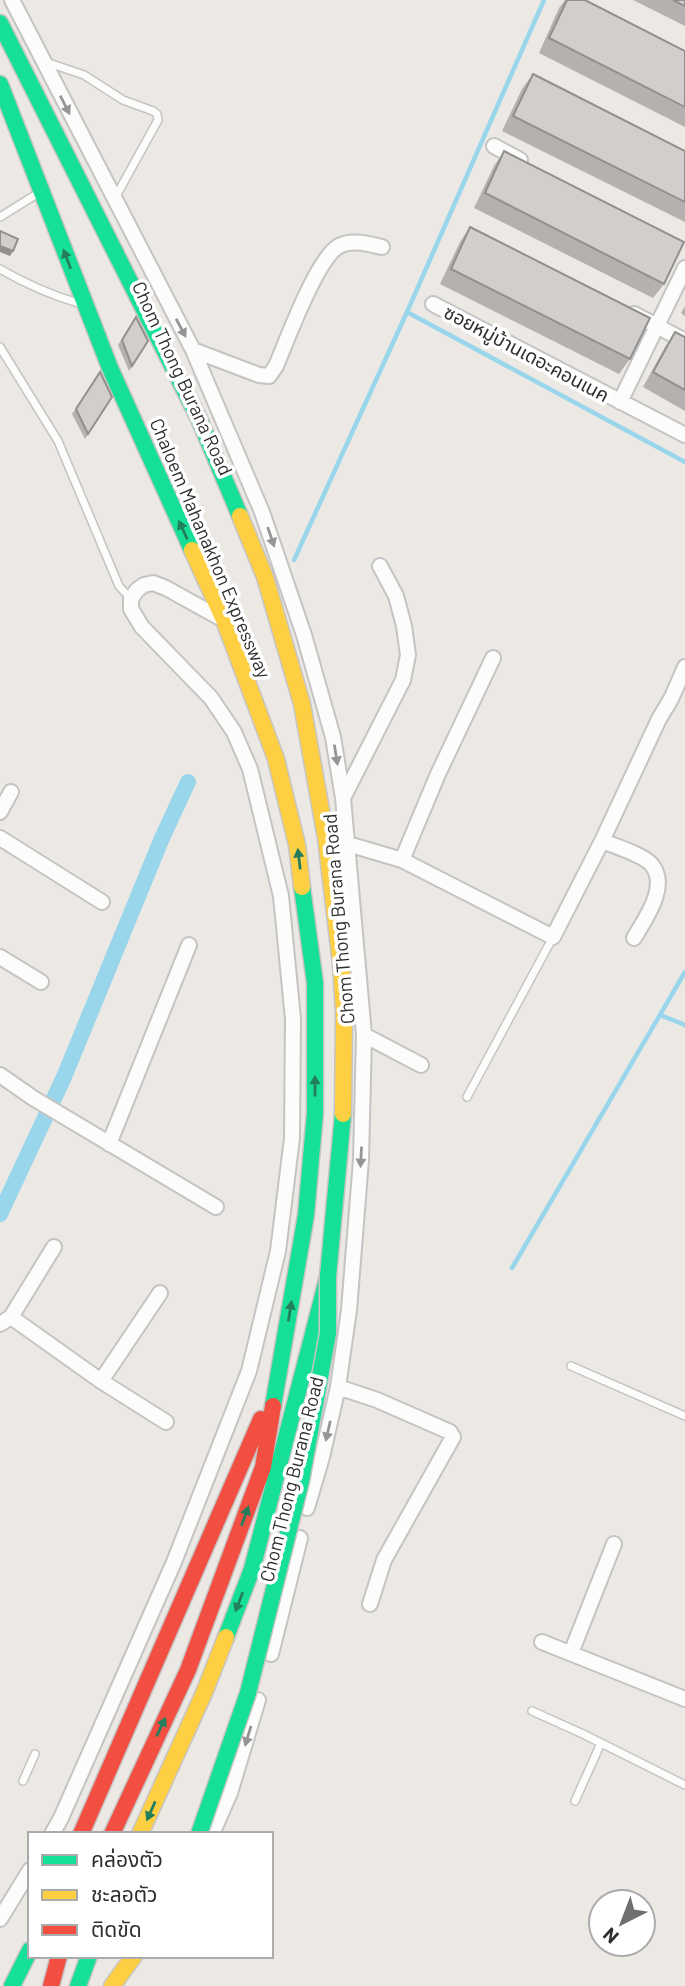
<svg xmlns="http://www.w3.org/2000/svg" width="685" height="1986" font-family="Barlow,'Noto Sans Thai',sans-serif">
  <rect width="100%" height="100%" fill="#ece8e4"/>
  <g fill="none" stroke-linecap="round" stroke-linejoin="round">
    <!-- stream -->
    <path stroke="#99d6ec" stroke-width="4.5" d="M407,312L685,462
      M294,560L407,312L544,0
      M660,1015L685,1025
      M512,1268L685,972"/>
    <!-- canal -->
    <path stroke="#99d6ec" stroke-width="16" d="M0,1214L64,1077L162,838L188,782"/>
    <defs>
      <path id="lane" d="M46,62L84,75L123,100L153,111L157,114L158,120L115,198
        M0,217L37,194
        M0,269C24,283 51,295 78,303
        M0,347L58,441L119,586L131,599
        M467,1097L553,937
        M571,1366L685,1416
        M532,1711L583,1734L685,1785
        M23,1781L35,1754
        M575,1801L601,1743"/>
      <path id="street" d="M12,0L193,350L262,512L304,635L333,737L343,798L364,1035L361,1160L349,1310L338,1387L322,1457L307,1508
        M494,146L520,160
        M433,304L685,435
        M634,314L685,341
        M193,350L259,375L269,376L276,366C287,340 317,258 339,246C352,239 368,244 382,247
        M620,402L685,268
        M343,798L403,680L408,655L404,626L396,596L380,566
        M0,812L11,792
        M0,838L102,902
        M602,841C615,846 644,855 652,865C669,887 645,919 634,938
        M348,844L402,860L553,937L602,841L659,719L671,699L685,667
        M402,860L438,774L493,658
        M0,957L41,982
        M364,1035L421,1065
        M0,1075L33,1098L216,1207
        M109,1144L189,945
        M11,1317L54,1247
        M0,1324L11,1317L101,1381L166,1422
        M101,1381L160,1293
        M338,1387L377,1400L450,1432L453,1437L384,1560L370,1604
        M542,1642L685,1699
        M571,1653L614,1544
        M271,1654L300,1538
        M52,1834L61,1818L174,1562L249,1371L278,1251L292,1138L293,1019L281,896L250,769L234,732L211,698L142,627L131,609V599L137,590L144,585L153,583L166,588L220,618
        M212,1834L230,1793L258,1700
        M0,1919L30,1870"/>
      <path id="fast" d="M0,23L199,419L240,516
        M0,84L110,368L192,550
        M273,1406L306,1215L315,1113V983L302,887
        M226,1637L252,1569L328,1276L343,1114
        M12,1986L30,1950
        M78,1986L89,1956"/>
      <path id="slow" d="M240,516L265,577L302,704L326,838L341,964L344,1013L343,1114
        M192,550L224,620L276,759L297,845L302,887
        M140,1834L204,1693L226,1637
        M112,1986L134,1956"/>
      <path id="jam" d="M81,1834L261,1419
        M112,1834L188,1670L263,1467L273,1406
        M51,1986L59,1956"/>
    </defs>
    <!-- lane casing -->
    <use href="#lane" stroke="#c5c4c5" stroke-width="10"/>
    <!-- street casing -->
    <use href="#street" stroke="#c5c4c5" stroke-width="18"/>
    <!-- fast casing -->
    <use href="#fast" stroke="#c6c5c4" stroke-width="19"/>
    <!-- slow casing -->
    <use href="#slow" stroke="#c6c5c4" stroke-width="19"/>
    <!-- jam casing -->
    <use href="#jam" stroke="#c6c5c4" stroke-width="19"/>
    <!-- lane -->
    <use href="#lane" stroke="#fcfcfb" stroke-width="7"/>
    <!-- street -->
    <use href="#street" stroke="#fcfcfb" stroke-width="14"/>
    <!-- fast -->
    <use href="#fast" stroke="#16e098" stroke-width="16"/>
    <!-- slow -->
    <use href="#slow" stroke="#ffcf43" stroke-width="16"/>
    <!-- jam -->
    <use href="#jam" stroke="#f24e42" stroke-width="16"/>
    <defs>
      <path id="fast-bridge" d="M199,1834L248,1693L301,1481L328,1333V1276"/>
    </defs>
    <!-- fast-bridge casing -->
    <use href="#fast-bridge" stroke="#c6c5c4" stroke-width="19" stroke-linecap="butt"/>
    <!-- fast-bridge -->
    <use href="#fast-bridge" stroke="#16e098" stroke-width="16"/>
  </g>
  <!-- wall -->
  <path fill="#b4b1af" d="M565,0H585L685,51V127L539,53L559,8Z
    M633,0H685V26Z
    M533,74L685,151V222L502,131L522,89Z
    M504,151L664,284L653,298L474,208L494,166Z
    M470,227L630,359L619,374L440,284L460,242Z
    M685,306V316L681,313Z
    M136,317L148,341L129,371L118,345Z
    M675,332L685,337V411L643,387L665,347Z
    M100,372L112,397L85,439L72,414Z"/>
  <!-- shaded-wall -->
  <path fill="#92908e" d="M0,246L13,251L10,256L0,252Z"/>
  <!-- building -->
  <path fill="#d1cecb" stroke="#92908e" stroke-width="2" d="M567,0H585L685,51V107L549,38Z
    M673,0H685V6Z
    M533,74L685,151V202L513,116Z
    M504,151L684,242L664,284L485,193Z
    M470,227L650,318L630,359L451,269Z
    M0,231L18,239L13,251L0,246Z
    M136,317L148,341L132,366L122,340Z
    M675,332L685,337V390L653,372Z
    M100,372L112,397L88,434L76,409Z"/>
  <!-- one-way arrows -->
  <defs><path id="oneway-solid" d="M-6-.8H1V-3.2L6.5 0L1 3.2V.8H-6Z" transform="scale(1.75)"/></defs>
  <g fill="#959594">
    <use href="#oneway-solid" transform="translate(65 105) rotate(63)"/>
    <use href="#oneway-solid" transform="translate(181 328) rotate(62)"/>
    <use href="#oneway-solid" transform="translate(271 537) rotate(71)"/>
    <use href="#oneway-solid" transform="translate(336 755) rotate(81)"/>
    <use href="#oneway-solid" transform="translate(361 1157) rotate(93)"/>
    <use href="#oneway-solid" transform="translate(328 1431) rotate(103)"/>
    <use href="#oneway-solid" transform="translate(248 1736) rotate(107)"/>
  </g>
  <g fill="#237e5e">
    <use href="#oneway-solid" transform="translate(67 259) rotate(-111)"/>
    <use href="#oneway-solid" transform="translate(183 530) rotate(-115)"/>
    <use href="#oneway-solid" transform="translate(299 859) rotate(-97)"/>
    <use href="#oneway-solid" transform="translate(315 1086) rotate(-90)"/>
    <use href="#oneway-solid" transform="translate(290 1311) rotate(-81)"/>
    <use href="#oneway-solid" transform="translate(245 1516) rotate(-70)"/>
    <use href="#oneway-solid" transform="translate(239 1602) rotate(111)"/>
    <use href="#oneway-solid" transform="translate(161 1727) rotate(-65)"/>
    <use href="#oneway-solid" transform="translate(151 1811) rotate(114)"/>
  </g>
  <g text-anchor="middle" dominant-baseline="central" stroke-width="7" stroke-linejoin="round" paint-order="stroke">
    <!-- street labels -->
    <g font-size="19" fill="#2e2e2e" stroke="#fff">
      <text transform="translate(527 353) rotate(28)">ซอยหมู่บ้านเดอะคอนเนค</text>
      <text transform="translate(183 378) rotate(65)">Chom Thong Burana Road</text>
      <text transform="translate(211 548) rotate(67)">Chaloem Mahanakhon Expressway</text>
      <text transform="translate(338 919) rotate(-95)">Chom Thong Burana Road</text>
      <text transform="translate(291 1479) rotate(-76)">Chom Thong Burana Road</text>
    </g>
  </g>
  <!-- legend -->
  <rect x="28" y="1832" width="245" height="126" fill="#ffffff" stroke="#ababab" stroke-width="2"/>
  <rect x="42" y="1855" width="35" height="10" fill="#16e098" stroke="#ababab" stroke-width="2"/>
  <text x="91" y="1867" font-size="21" fill="#2e2e2e">คล่องตัว</text>
  <rect x="42" y="1890" width="35" height="10" fill="#ffcf43" stroke="#ababab" stroke-width="2"/>
  <text x="91" y="1902" font-size="21" fill="#2e2e2e">ชะลอตัว</text>
  <rect x="42" y="1925" width="35" height="10" fill="#f24e42" stroke="#ababab" stroke-width="2"/>
  <text x="91" y="1937" font-size="21" fill="#2e2e2e">ติดขัด</text>
  <!-- north arrow -->
  <g transform="translate(622 1923) rotate(222)"><circle r="33" fill="#ffffff" stroke="#ababab" stroke-width="2"/>
  <path d="M0-5L12 26L0 18L-12 26Z" fill="#706f6e"/>
  <text y="-10" font-size="19" font-weight="bold" text-anchor="middle" fill="#2e2e2e">N</text>
  </g>
</svg>
